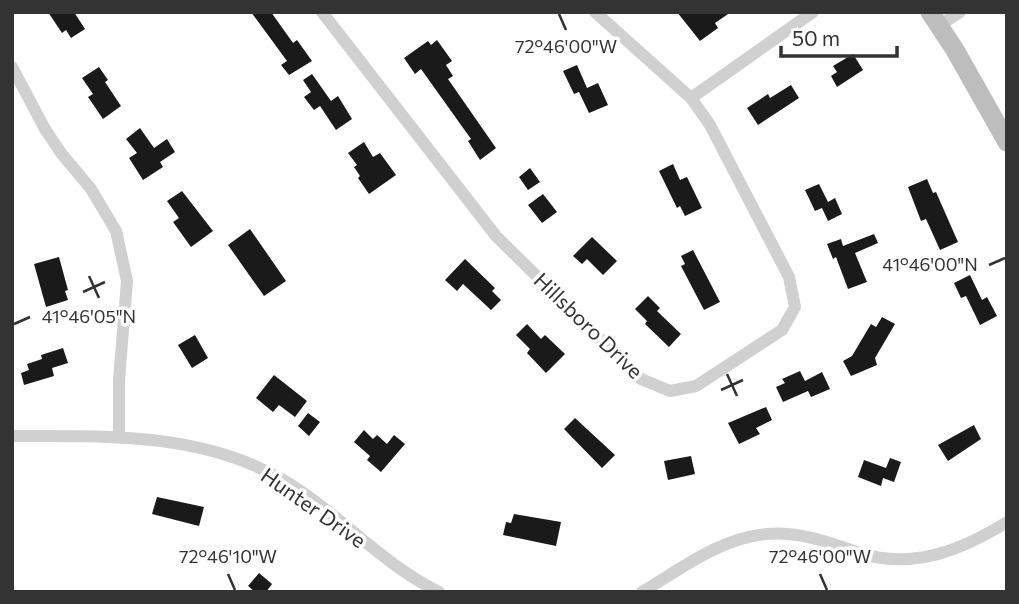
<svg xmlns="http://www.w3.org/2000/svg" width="1019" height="604" font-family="Commissioner,sans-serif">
  <rect width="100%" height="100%" fill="#fff"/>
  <!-- building -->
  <path fill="#1a1a1a" d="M48,12H74L85,29L71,38L66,30L62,33Z
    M251,12H271L293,43L297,40L312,61L289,75L281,65L287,61Z
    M677,12H731L715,23L718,28L700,41Z
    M437,40L452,61L446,65L453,76L448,79L496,148L480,160L468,141L471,139L421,69L415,74L404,58L428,41L431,45Z
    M853,54L863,70L837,87L831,76L837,72L833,66Z
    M577,65L587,88L598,83L608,105L589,113L579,92L574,94L563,71Z
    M99,67L108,80L105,82L121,106L103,119L88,97L93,94L82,78Z
    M312,74L331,101L338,96L352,119L336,130L320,106L314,110L304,97L311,92L303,80Z
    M791,85L799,98L758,125L747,108L768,94L770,98Z
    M140,128L154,148L167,139L175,152L160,162L163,167L143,180L129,158L137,153L126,139Z
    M364,142L373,157L380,153L396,175L369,194L358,178L360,176L354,167L357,165L348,153Z
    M673,164L680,180L687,177L702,208L685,216L680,206L677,208L659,171Z
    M530,168L540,182L528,190L519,177Z
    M927,179L933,193L936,192L958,242L940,250L926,219L921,221L908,187Z
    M819,184L828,202L835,198L842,214L828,221L822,208L815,211L805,190Z
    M182,191L213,231L191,247L173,222L179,218L167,201Z
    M543,194L557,212L542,223L528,205Z
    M250,229L286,281L264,296L228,245Z
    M874,234L878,243L855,253L867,282L848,289L836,257L833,259L827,244L841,239L843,246Z
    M592,237L617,261L603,275L587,259L582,264L573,256Z
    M693,250L720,302L704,310L681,266L685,264L681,256Z
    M59,257L68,290L65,291L68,300L46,307L34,264Z
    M465,259L495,288L492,291L501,300L491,310L463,284L457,291L445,280Z
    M970,275L982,300L987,297L997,316L980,325L966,296L961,298L954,283Z
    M648,296L660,308L657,311L681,334L669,347L645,324L647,321L635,309Z
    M882,317L895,324L875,358L877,365L851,376L843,361L852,356L871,324L876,327Z
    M527,324L541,339L545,335L565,354L546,373L527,353L530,349L516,335Z
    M195,335L208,358L192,368L178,345Z
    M63,348L68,363L52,368L54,376L24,385L21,373L29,370L27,364L42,359L41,355Z
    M800,371L805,381L822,372L830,389L811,397L808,391L783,402L776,387L785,383L782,379Z
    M274,375L307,401L295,417L279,405L273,412L256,398Z
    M766,407L772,420L756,428L760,434L739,444L728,423Z
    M308,413L320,422L309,436L298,426Z
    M575,418L615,455L602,468L564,429Z
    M974,425L981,439L948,461L938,445Z
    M364,430L373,439L377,435L387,444L394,435L405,444L381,472L367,460L370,456L354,442Z
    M691,456L695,474L668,480L664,461Z
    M890,458L901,462L894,482L883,478L881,486L858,477L864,460L886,468Z
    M157,497L204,507L199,526L152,514Z
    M514,514L561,522L556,546L503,535L506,522L511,523Z
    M259,573L272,584L266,592H255L248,586Z"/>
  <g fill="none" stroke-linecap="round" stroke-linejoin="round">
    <!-- minor -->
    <path stroke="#d0d0d0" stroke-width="12" d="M322,12L496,236L641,379L670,391L696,386L782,330L795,307L789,277L710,125L691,98L595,12
      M939,26L960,12
      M12,67L45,129L61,153L91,189L116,231L127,281L119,380V437
      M691,98L813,12
      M12,436C104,436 201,432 283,480C338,512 381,564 439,592
      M642,592C681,569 720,538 767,534C800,531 830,543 860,553C913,570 962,550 1007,522"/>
    <!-- secondary -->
    <path stroke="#bdbdbd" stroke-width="19" d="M930,12L955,50L1007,142"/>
  </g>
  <!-- ticks -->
  <path fill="none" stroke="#333" stroke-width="2.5" d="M559,14L566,30M989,265L1005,258M89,276L99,298M83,292L105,282M14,324L30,317M727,374L737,396M721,390L743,380M228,574L235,590M820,574L827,590"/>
  <g text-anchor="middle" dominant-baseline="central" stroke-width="7" stroke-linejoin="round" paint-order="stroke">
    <!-- street labels -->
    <g font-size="21" fill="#333" stroke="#fff">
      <text transform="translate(589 325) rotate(44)">Hillsboro Drive</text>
      <text transform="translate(314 507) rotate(35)">Hunter Drive</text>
    </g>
  </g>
  <g font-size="18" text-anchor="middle" fill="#333" stroke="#fff" stroke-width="7" stroke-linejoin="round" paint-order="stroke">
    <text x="566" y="53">72°46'00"W</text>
    <text x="930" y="271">41°46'00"N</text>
    <text x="89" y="323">41°46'05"N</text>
    <text x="228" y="563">72°46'10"W</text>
    <text x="820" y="563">72°46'00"W</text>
  </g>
  <!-- border -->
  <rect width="1019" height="604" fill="none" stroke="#333333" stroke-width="28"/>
  <!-- scale -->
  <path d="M781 46v10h116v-10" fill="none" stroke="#333333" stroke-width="3.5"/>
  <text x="792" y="46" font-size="21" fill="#333333" stroke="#ffffff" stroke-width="5" paint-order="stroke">50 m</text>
</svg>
